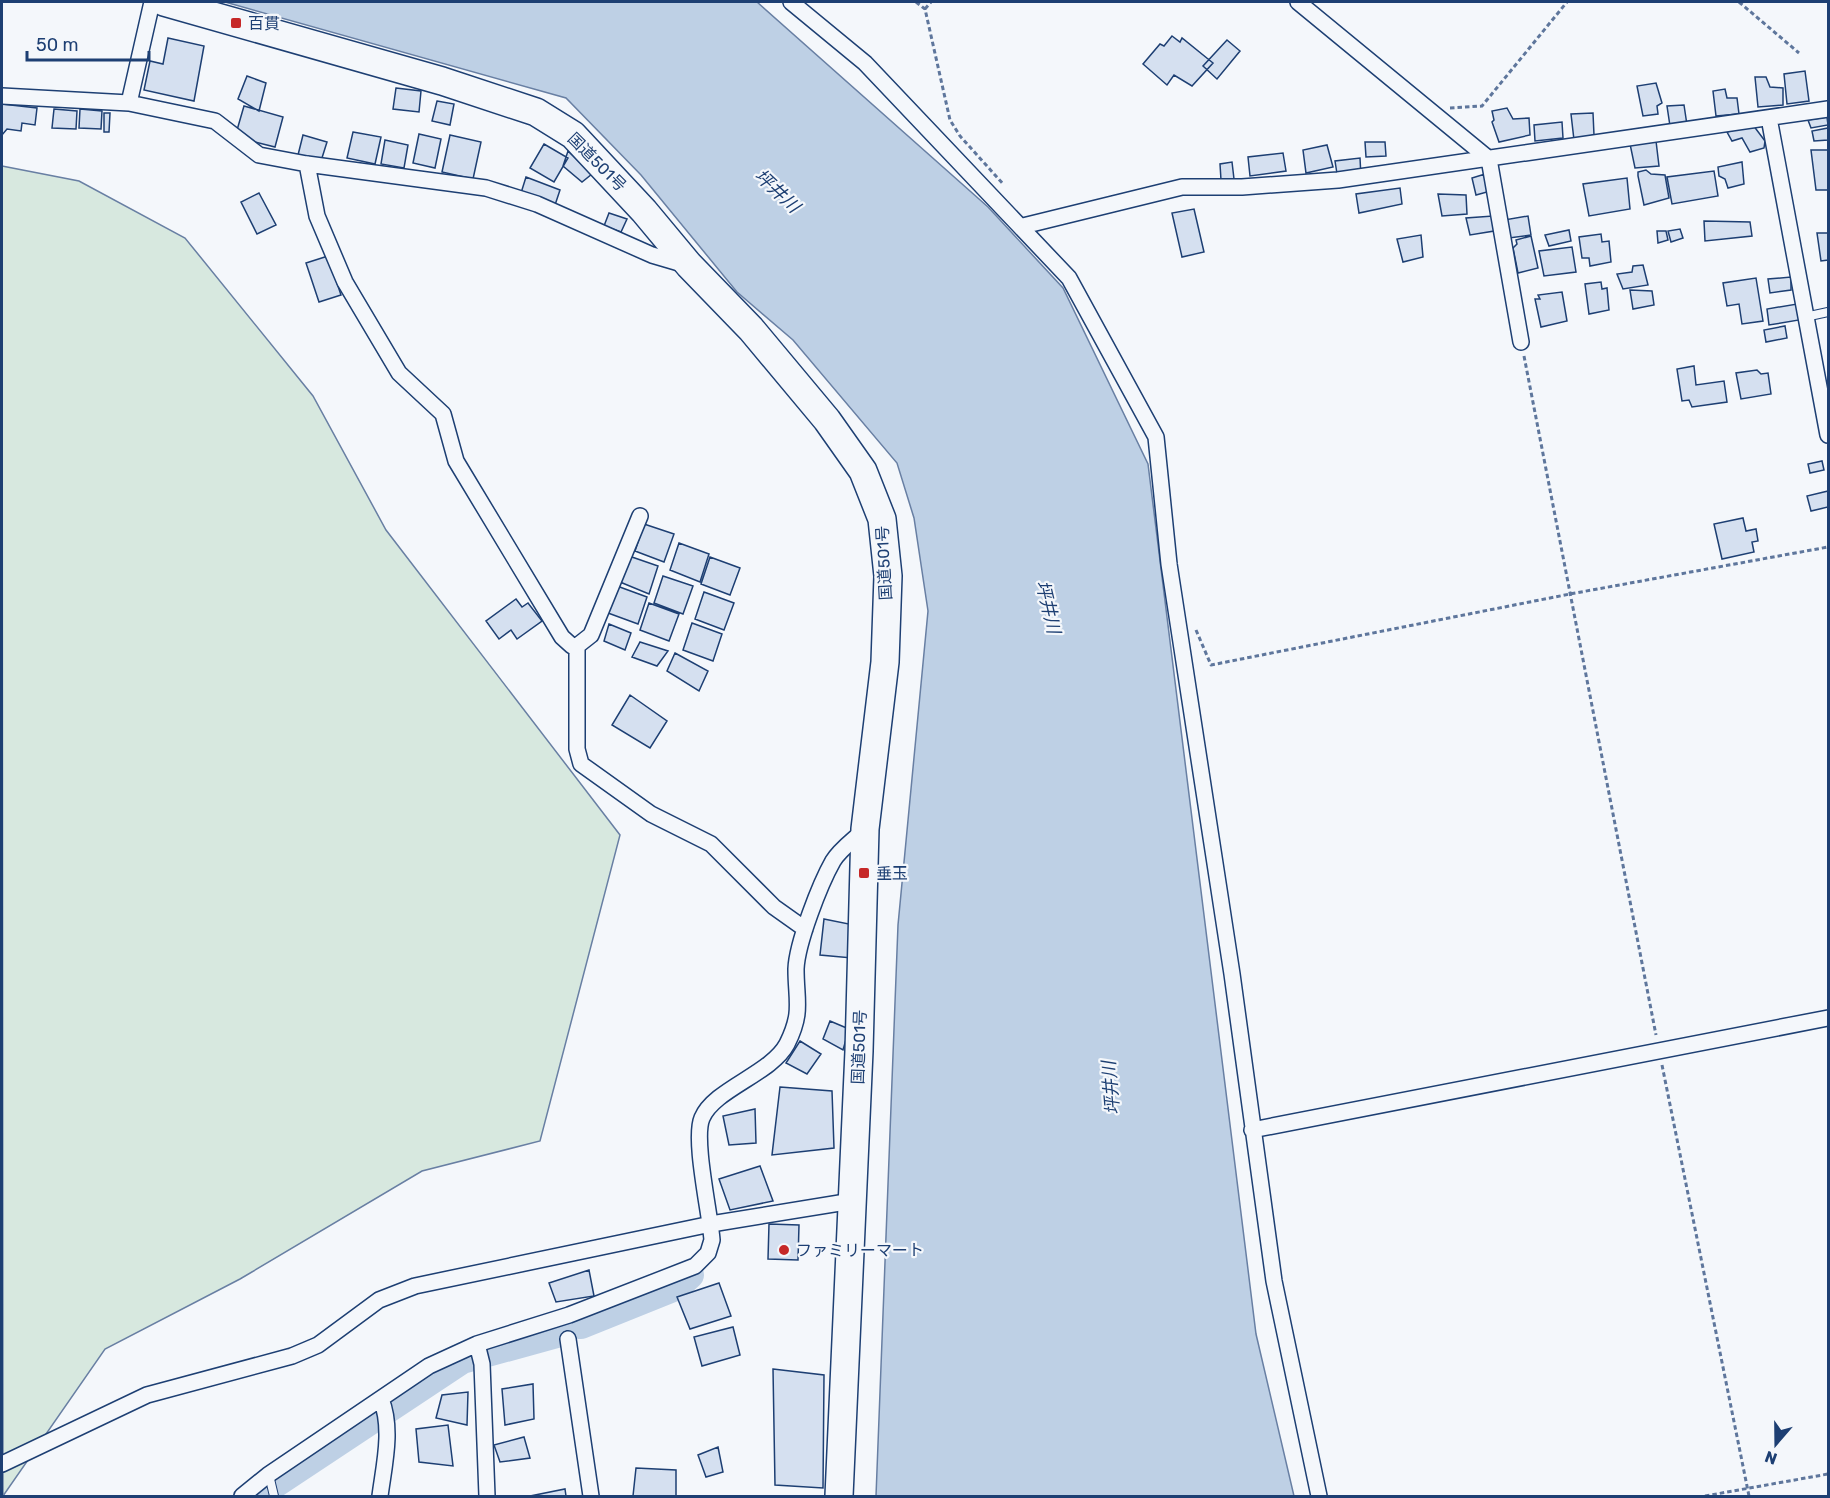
<svg xmlns="http://www.w3.org/2000/svg" width="1830" height="1498" font-family="Rubik,'Noto Sans JP',sans-serif">
  <rect width="100%" height="100%" fill="#f4f7fb"/>
  <!-- green -->
  <path fill="#d7e8df" stroke="#687fa3" stroke-width="1.5" d="M2,166L79,181L185,238L313,396L386,530L620,835L540,1141L422,1171L240,1279L105,1349L3,1496Z"/>
  <!-- water -->
  <path fill="#bed0e5" stroke="#687fa3" stroke-width="1.5" d="M225,2H757L988,207L1063,288L1148,464L1256,1334L1294,1496H876L898,925L928,611L914,518L897,463L793,340L737,292L641,175L566,98Z"/>
  <g fill="none" stroke-linecap="round" stroke-linejoin="round">
    <!-- river -->
    <path stroke="#bed0e5" stroke-width="28" d="M581,1325L678,1286L690,1275
      M257,1496L462,1360L564,1332"/>
  </g>
  <!-- building -->
  <path fill="#d5e0f0" stroke="#1d3f73" stroke-width="1.5" d="M1172,36L1180,42L1182,38L1213,63L1192,86L1174,75L1167,85L1143,64L1160,44L1164,46Z
    M168,38L204,46L194,101L144,90L150,61L163,64Z
    M1227,40L1240,51L1217,79L1203,66Z
    M1805,71L1809,101L1787,104L1784,74Z
    M247,76L266,83L259,111L238,99Z
    M1755,77H1766L1770,87L1783,88V105L1758,107Z
    M1656,83L1662,103L1657,106L1658,114L1643,116L1637,86Z
    M396,88L421,91L419,112L393,109Z
    M1725,89L1727,98H1737L1739,114L1716,116L1713,91Z
    M437,101L454,104L450,125L432,121Z
    M2,104L37,108L35,125L22,123L21,131L7,129L2,135Z
    M1684,105L1687,125L1670,126L1667,106Z
    M244,106L283,117L275,147L235,137Z
    M1507,108L1513,119L1529,118L1530,135L1499,142L1492,122L1494,120L1492,111Z
    M54,109L77,111L76,129L52,128Z
    M80,109L102,111L101,129L79,128Z
    M104,113H110L109,132H104Z
    M1593,113L1594,135L1574,140L1571,114Z
    M1827,117L1828,125L1811,128L1808,120Z
    M1562,122L1563,138L1535,141L1534,125Z
    M1753,125L1765,141L1764,148L1750,152L1742,138L1732,141L1727,132Z
    M1828,128V140L1814,141L1812,131Z
    M353,132L381,137L375,164L347,158Z
    M419,134L441,139L435,168L413,163Z
    M303,135L327,142L321,161L298,155Z
    M450,135L481,142L473,179L442,172Z
    M385,140L408,145L404,168L381,164Z
    M1656,141L1659,166L1635,168L1630,144Z
    M1365,142H1385L1386,156L1366,157Z
    M544,144L568,158L554,182L530,168Z
    M1327,145L1333,167L1306,173L1303,150Z
    M1811,150H1828V190H1816Z
    M568,151L592,174L582,182L563,166Z
    M1283,153L1286,171L1250,176L1248,157Z
    M1360,158L1361,177L1338,180L1335,161Z
    M1232,162L1234,179L1221,180L1220,164Z
    M1742,162L1744,184L1728,188L1725,179L1719,176L1718,167Z
    M1646,170L1651,174L1665,175L1669,198L1644,205L1638,176V172Z
    M1714,171L1718,196L1672,204L1667,177Z
    M1485,174L1487,192L1476,195L1472,178Z
    M526,177L560,190L555,205L521,193Z
    M1627,178L1630,209L1589,216L1583,184Z
    M1400,188L1402,204L1359,213L1356,194Z
    M259,193L276,225L257,234L241,202Z
    M1438,194L1466,195L1467,214L1442,216Z
    M1194,209L1204,252L1182,257L1172,213Z
    M609,213L627,219L621,232L604,226Z
    M1493,216L1494,231L1470,235L1466,218Z
    M1528,216L1531,235L1509,238L1504,220Z
    M1704,221L1750,222L1752,236L1705,241Z
    M1680,229L1683,238L1671,242L1668,231Z
    M1569,230L1571,241L1549,246L1545,235Z
    M1657,231H1666L1668,240L1658,243Z
    M1817,233H1828V260L1821,261Z
    M1601,234L1602,242L1609,241L1611,262L1590,266L1589,258H1582L1579,237Z
    M1421,235L1423,257L1403,262L1397,239Z
    M1531,236L1538,268L1518,273L1513,248L1517,244L1516,240Z
    M1572,247L1576,272L1544,276L1539,251Z
    M328,256L341,295L319,302L306,263Z
    M1643,265L1648,285L1623,289L1617,274L1632,272L1633,266Z
    M1791,277V290L1770,293L1768,279Z
    M1756,278L1763,321L1742,324L1739,304L1727,306L1723,283Z
    M1601,282L1602,289L1607,288L1609,310L1589,314L1585,284Z
    M1630,290L1652,291L1654,305L1633,309Z
    M1562,292L1567,321L1541,327L1535,299H1540L1538,295Z
    M1797,304L1799,320L1769,325L1767,309Z
    M1785,326L1787,338L1766,342L1764,330Z
    M1694,366L1696,385L1724,381L1727,402L1692,407L1689,400L1682,401L1677,369Z
    M1757,370L1761,374L1768,373L1771,394L1741,399L1736,373Z
    M1822,461L1824,470L1810,473L1808,464Z
    M1828,491V507L1811,511L1807,496Z
    M1743,518L1746,531L1756,529L1758,541L1752,542L1754,552L1722,559L1714,524Z
    M644,524L674,534L664,562L635,551Z
    M679,543L709,554L700,582L670,570Z
    M629,556L658,566L649,594L620,582Z
    M710,557L740,568L730,595L701,584Z
    M663,576L693,586L683,614L654,603Z
    M617,586L647,597L638,624L608,613Z
    M704,592L734,603L724,630L695,619Z
    M516,599L522,607L528,603L542,621L517,639L511,630L499,639L486,621Z
    M649,603L679,614L669,641L640,630Z
    M692,623L722,634L713,661L683,650Z
    M609,624L631,633L625,650L604,641Z
    M640,642L668,651L657,666L632,657Z
    M675,653L708,671L699,691L667,671Z
    M630,695L667,721L650,748L612,725Z
    M824,919L854,925L852,958L820,955Z
    M830,1021L849,1029L843,1050L823,1039Z
    M800,1041L821,1054L807,1074L786,1063Z
    M780,1087L832,1091L834,1148L772,1155Z
    M755,1109L756,1143L729,1145L723,1116Z
    M760,1166L773,1201L730,1210L719,1179Z
    M769,1224L799,1225L798,1260L768,1259Z
    M589,1270L594,1296L556,1302L549,1283Z
    M719,1283L731,1316L690,1329L677,1297Z
    M733,1327L740,1355L702,1366L694,1337Z
    M773,1369L824,1375L823,1488L775,1485Z
    M533,1384L534,1419L505,1425L502,1389Z
    M468,1392L467,1425L436,1418L442,1395Z
    M448,1425L453,1466L419,1462L416,1429Z
    M524,1437L530,1458L500,1462L494,1445Z
    M718,1447L723,1472L706,1477L698,1455Z
    M636,1468L676,1470V1496H633Z
    M565,1489L566,1496H530Z"/>
  <g fill="none" stroke-linecap="round" stroke-linejoin="round">
    <defs>
      <path id="lane" d="M1805,317L1828,312
        M269,1475L274,1496"/>
      <path id="street" d="M791,2L865,63L1069,278L1156,437L1169,564L1232,974L1274,1281L1319,1496
        M1298,2L1489,159L1521,342
        M2,96L129,103L215,121L259,155L307,164L486,188L537,204L652,255L686,265
        M129,103L152,2
        M1769,118L1828,435
        M307,164L317,216L345,282L399,373L443,414L456,461L562,637L572,646H577L591,635L640,516
        M1023,226L1182,187H1242L1338,180L1828,109
        M577,646V749L581,764L651,814L711,844L774,907L805,929
        M1252,1130L1828,1018
        M568,1339L591,1496
        M477,1344L482,1364L487,1496
        M2,1464L147,1395L292,1356L318,1345L379,1300L415,1286L711,1224L852,1201
        M242,1496L268,1475L429,1366L477,1344L569,1315L695,1266L708,1253L712,1240C710,1213 693,1139 702,1118C714,1089 771,1074 787,1044C803,1012 796,1001 796,969C797,943 820,884 833,861C840,849 855,839 865,829
        M380,1496C384,1465 393,1429 381,1399"/>
      <path id="highway" d="M164,2L442,81L536,112L573,135L644,211L689,265L751,329L827,420L863,471L882,519L888,576L885,662L865,829L859,1051L839,1496"/>
    </defs>
    <!-- lane casing -->
    <use href="#lane" stroke="#1d3f73" stroke-width="10"/>
    <!-- street casing -->
    <use href="#street" stroke="#1d3f73" stroke-width="18"/>
    <!-- highway casing -->
    <use href="#highway" stroke="#1d3f73" stroke-width="30"/>
    <!-- path -->
    <path stroke="#5e769c" stroke-width="3" stroke-dasharray="4.5 3" stroke-linecap="butt" d="M916,2L925,9L950,120L960,136L1004,185
      M1739,2L1799,53
      M925,9L931,2
      M1450,108L1482,106L1567,2
      M1524,356L1656,1035
      M1196,630L1211,665L1570,594L1828,547
      M1662,1065L1749,1496
      M1705,1496L1828,1474"/>
    <!-- lane -->
    <use href="#lane" stroke="#f4f7fb" stroke-width="8"/>
    <!-- street -->
    <use href="#street" stroke="#f4f7fb" stroke-width="15"/>
    <!-- highway -->
    <use href="#highway" stroke="#f4f7fb" stroke-width="27"/>
  </g>
  <!-- markers -->
  <g fill="#c62828" stroke="#f4f7fb" stroke-width="2">
    <rect x="230" y="17" width="12" height="12" rx="3"/>
    <rect x="858" y="867" width="12" height="12" rx="3"/>
    <circle cx="784" cy="1250" r="6"/>
  </g>
  <g text-anchor="middle" dominant-baseline="central" stroke-width="4.5" stroke-linejoin="round" paint-order="stroke">
    <!-- poi labels -->
    <g font-size="16" fill="#1d3f73" stroke="#f4f7fb" text-anchor="start">
      <text x="248" y="23">百貫</text>
      <text x="876" y="873">垂玉</text>
      <text x="796" y="1250">ファミリーマート</text>
    </g>
    <!-- street labels -->
    <g font-size="16" fill="#1d3f73" stroke="#f4f7fb">
      <text transform="translate(597 162) rotate(45)">国道501号</text>
      <text transform="translate(884 563) rotate(-93)">国道501号</text>
      <text transform="translate(859 1047) rotate(-88)">国道501号</text>
    </g>
    <!-- water labels -->
    <g font-size="18" font-style="italic" fill="#1d3f73" stroke="#f4f7fb">
      <text transform="translate(777 191) rotate(43)">坪井川</text>
      <text transform="translate(1048 607) rotate(77)">坪井川</text>
      <text transform="translate(1111 1088) rotate(-95)">坪井川</text>
    </g>
  </g>
  <!-- border -->
  <rect width="1830" height="1498" fill="none" stroke="#1d3f73" stroke-width="6"/>
  <!-- north arrow -->
  <g transform="translate(1776 1444) rotate(200)" stroke="#f4f7fb" stroke-width="4.5" paint-order="stroke">
  <path d="M0-4.5L10 22L0 15L-10 22Z" fill="#1d3f73"/>
  <text y="-9" font-size="16" font-weight="bold" text-anchor="middle" fill="#1d3f73">N</text>
  </g>
  <!-- scale -->
  <path d="M27 51v9h122v-9" fill="none" stroke="#1d3f73" stroke-width="3"/>
  <text x="36" y="51" font-size="18" fill="#1d3f73" stroke="#f4f7fb" stroke-width="4.5" paint-order="stroke">50 m</text>
</svg>
